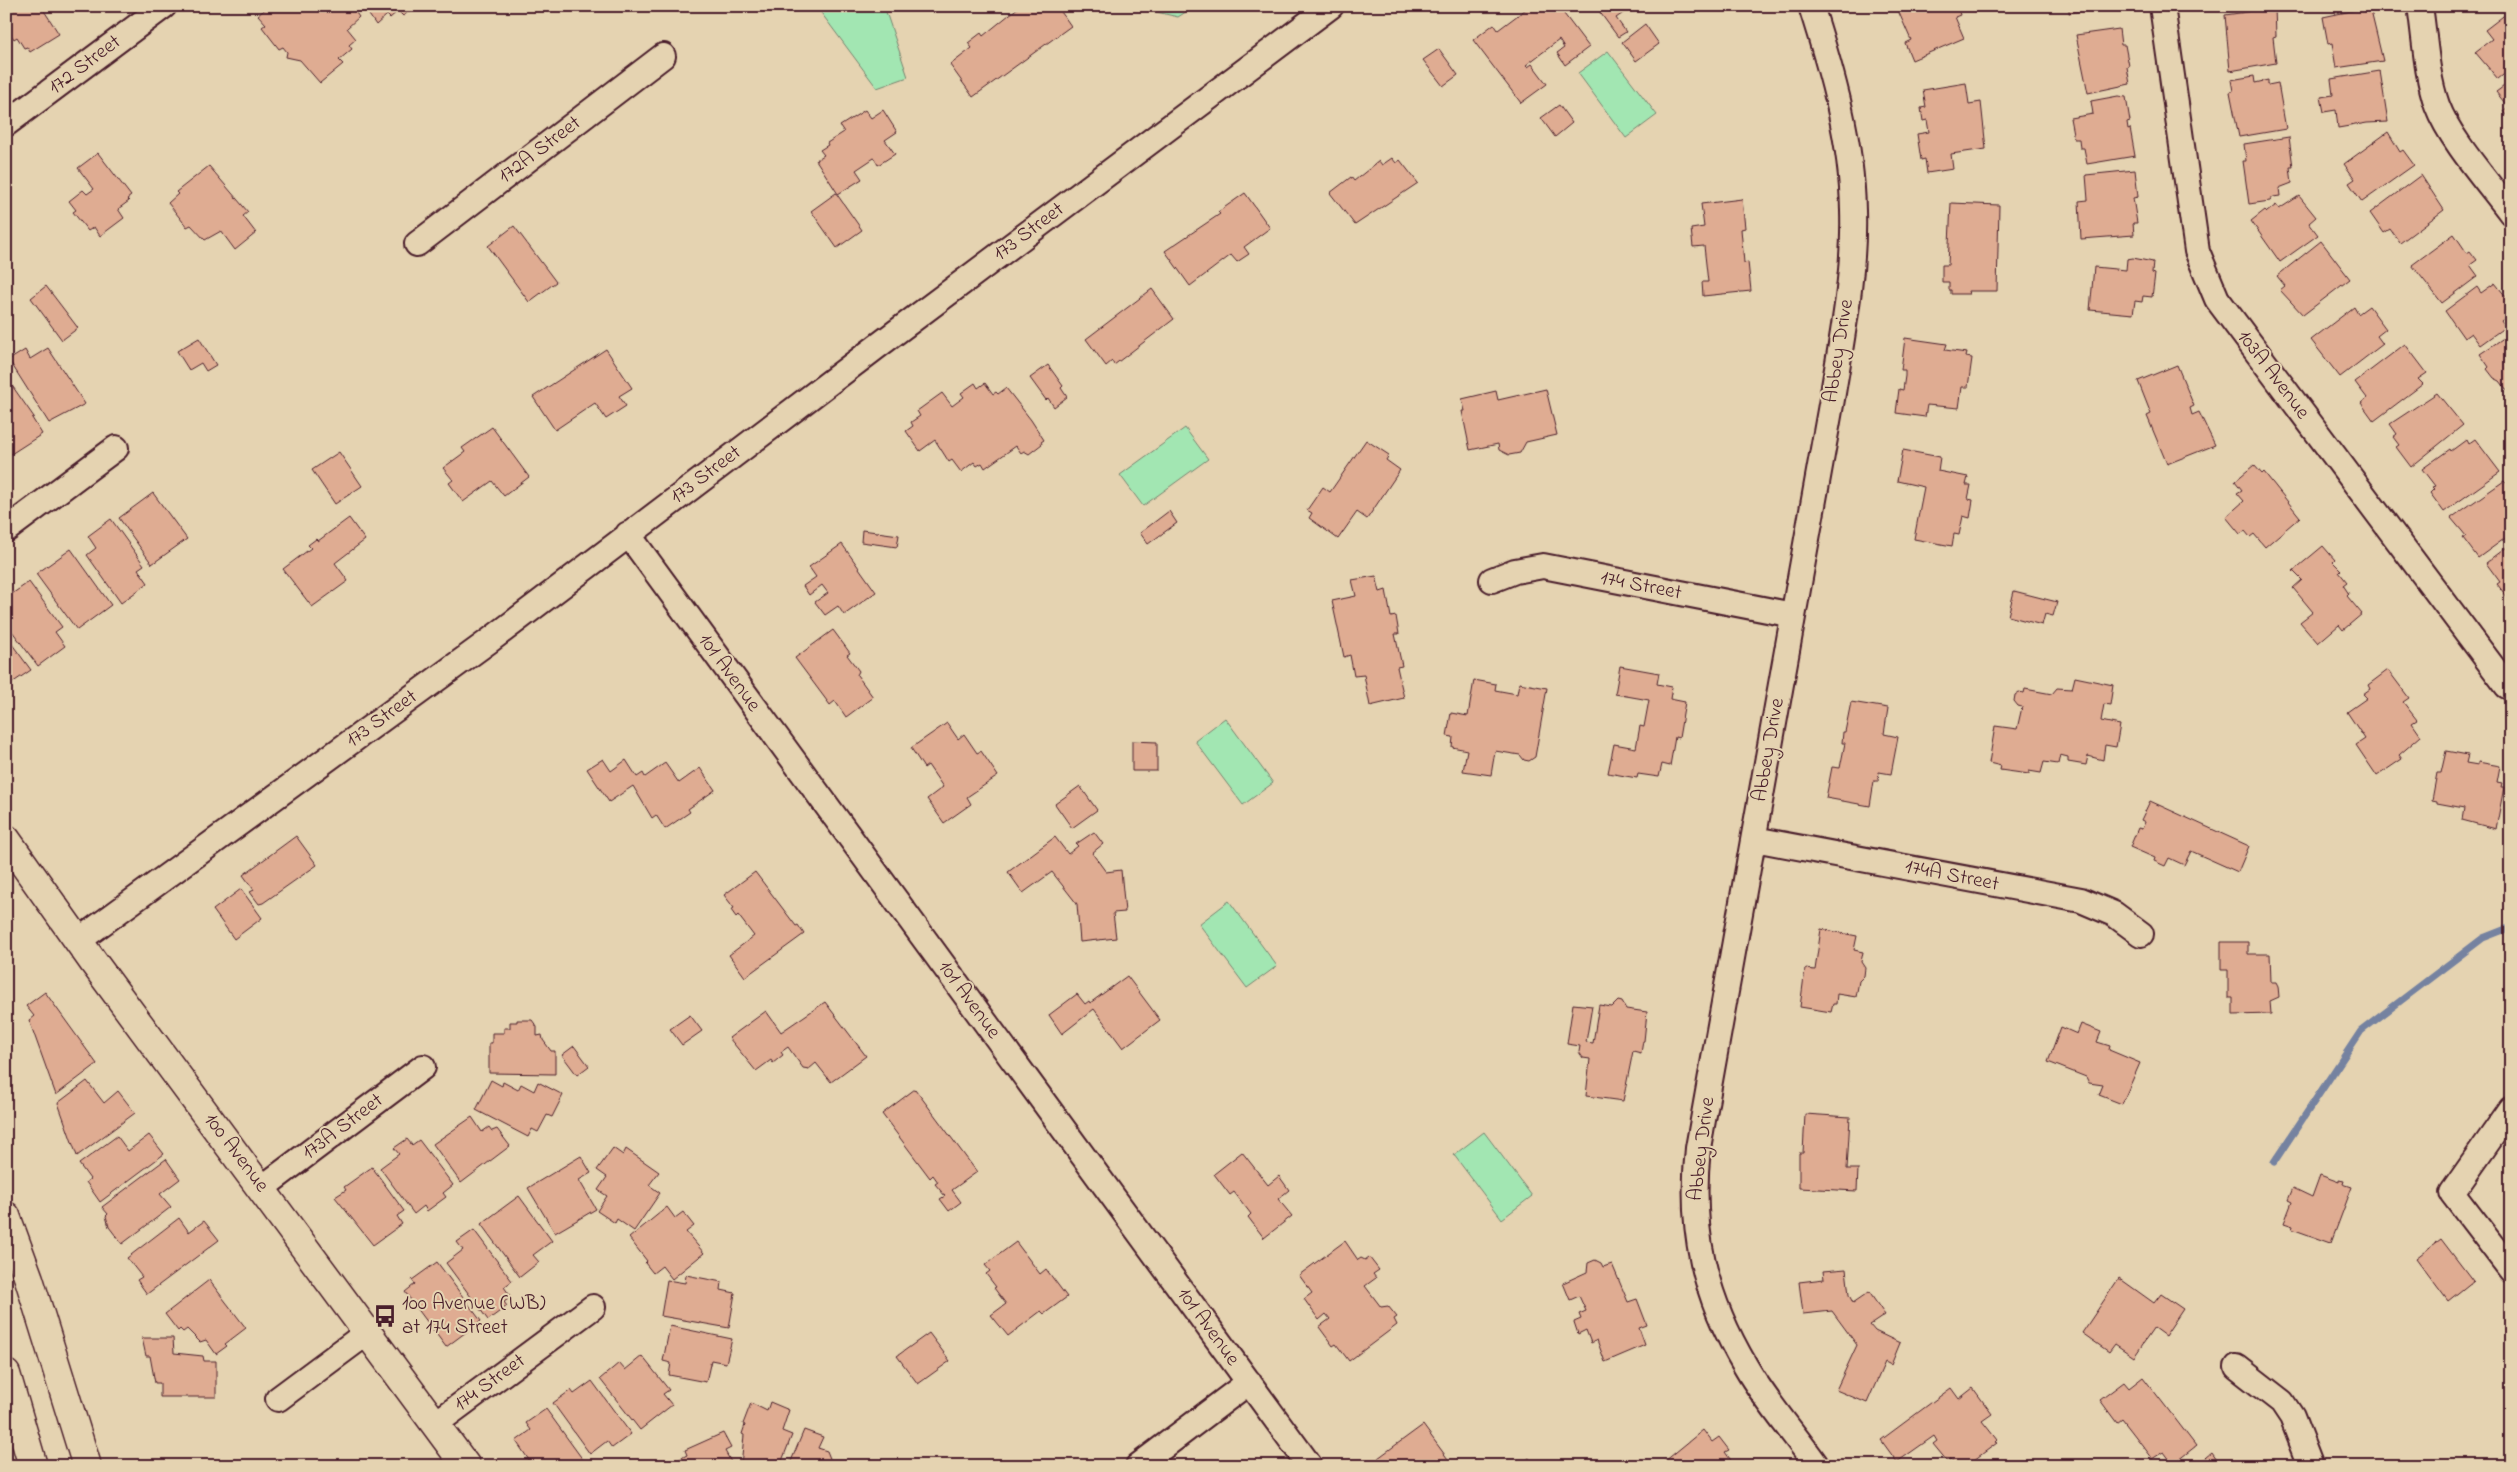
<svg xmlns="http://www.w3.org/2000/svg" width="2517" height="1472" font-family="'Indie Flower',sans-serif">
  <rect width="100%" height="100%" fill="#e5d3b1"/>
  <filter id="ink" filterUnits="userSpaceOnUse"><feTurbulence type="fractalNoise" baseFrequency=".02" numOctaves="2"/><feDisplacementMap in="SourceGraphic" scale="10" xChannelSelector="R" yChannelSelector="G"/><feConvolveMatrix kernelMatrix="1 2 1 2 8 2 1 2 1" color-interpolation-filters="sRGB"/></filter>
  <g filter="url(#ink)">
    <!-- green -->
    <path fill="#a2e6b2" stroke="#76826e" d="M816,6H884L908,77L877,88Z
      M1131,6H1195L1178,17Z
      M1608,51L1657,115L1626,138L1578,73Z
      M1185,428L1208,459L1143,506L1120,475Z
      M1225,718L1273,783L1243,805L1195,741Z
      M1229,901L1277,966L1247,988L1199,924Z
      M1484,1132L1532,1196L1502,1219L1454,1155Z"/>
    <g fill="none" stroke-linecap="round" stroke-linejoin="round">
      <!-- stream -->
      <path stroke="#7582a0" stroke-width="7" d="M2274,1162L2361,1031L2483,938L2511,927"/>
    </g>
    <!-- building -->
    <path fill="#dfac92" stroke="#4a1f2b" d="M6,6H41L59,34L30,52L27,47L24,48L17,37L14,39L6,27Z
      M269,6H351L359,17L347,28L356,39L349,45L352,49L339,60L343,64L320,83L300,60L286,57L287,52L283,47L279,49L262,27L266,24L258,15Z
      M363,6H416L403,16L398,11L390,18L387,15L376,25Z
      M1020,6H1057L1071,26L973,97L950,65L972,48L968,43L981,33L983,36Z
      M1530,6H1558L1589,47L1565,65L1557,53L1564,48L1559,40L1526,65L1528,67L1532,64L1547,84L1521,103L1473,40L1494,24L1498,30Z
      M1627,6L1629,9L1616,18L1626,32L1618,37L1596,7Z
      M1896,6H1957L1960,15L1955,17L1964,38L1912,60L1905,43L1911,40Z
      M2069,6H2108L2069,13Z
      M2370,7L2383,61L2336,68L2332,43L2328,44L2323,17Z
      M2275,8L2276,36L2273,37L2276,63L2230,71L2225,15Z
      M2511,10V69L2498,79L2475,52L2492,39L2485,30Z
      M1645,24L1659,44L1636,61L1622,42Z
      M2119,29L2121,45H2125L2129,66L2127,67L2130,84L2088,93L2076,35Z
      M1439,49L1458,75L1443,86L1423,60Z
      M2380,71L2388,122L2367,123L2338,128L2336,110L2324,112L2321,97L2333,95L2331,79Z
      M2254,76L2255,83L2268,80V85L2278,83L2286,129L2239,137L2230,92L2233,91L2231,80Z
      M2511,81V122L2503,111L2508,107L2496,92Z
      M1966,83L1969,104L1981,102L1986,149L1951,154L1953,169L1927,173L1925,159L1921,160L1917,134L1929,132L1927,120L1923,121L1921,108L1926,107L1923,90Z
      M2118,96L2126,97L2130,121L2127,122L2128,129L2130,128L2135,156L2087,164L2084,148H2080L2079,139H2074L2070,118L2093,114L2091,101Z
      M1559,105L1572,123L1555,137L1541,118Z
      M865,110L871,118L883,110L897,132L885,140L895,154L878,165L874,158L856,170L862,179L838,194L816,160L824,155L820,150L828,145L827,143L844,132L840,126Z
      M2388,132L2400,152L2403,150L2414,165L2362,202L2349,183L2355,179L2344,164Z
      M2289,137L2293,167H2290L2292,183L2279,188L2280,196L2273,197L2270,201L2249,204L2243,161H2246L2244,144Z
      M98,153L131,196L127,199L129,201L118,209L124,218L100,236L94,227L88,231L73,212L76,210L69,201L83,190L87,194L94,189L78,168Z
      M1392,158L1396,163L1400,160L1418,183L1355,225L1330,193L1351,177L1354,181L1379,161L1382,165Z
      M209,166L248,212L243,216L256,233L235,250L221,231L205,240L191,225L187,227L168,203L178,194L176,192Z
      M2135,170L2138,197L2133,198L2137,223H2133L2134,235L2081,239L2079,201L2088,200L2086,175Z
      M2421,175L2444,210L2400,243L2390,229L2384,233L2370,213Z
      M836,193L862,230L837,248L811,211Z
      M1245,193L1270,228L1244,247L1249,254L1237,262L1231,255L1190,286L1165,251L1220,214L1218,212Z
      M2299,196L2316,217L2309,223L2318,235L2280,262L2251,221L2265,210L2267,212L2276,205L2279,209Z
      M1742,199L1745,228L1741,229L1744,263L1748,262L1751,291L1703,296L1702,282H1708L1704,246L1693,247L1691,229L1704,227L1701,204Z
      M1951,203L1999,205L1997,291H1968L1969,294H1951V290H1949V282H1942V265H1948Z
      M514,226L556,282L529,302L488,246Z
      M2454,234L2467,253L2470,251L2477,260L2470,265L2478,276L2442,303L2412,265Z
      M2321,241L2350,279L2303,315L2280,290L2285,286L2277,276Z
      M2133,258L2153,262L2152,273L2155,274L2152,297L2143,296L2142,302L2135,301L2133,314L2090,310L2094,267L2126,270L2127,259Z
      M2495,283L2511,303V313L2501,321L2505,327L2480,345L2471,333L2464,338L2445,311L2477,287L2481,293Z
      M46,286L78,328L62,340L31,298Z
      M1152,289L1174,319L1114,365L1112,361L1106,366L1086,339Z
      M2369,306L2386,329L2377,336L2383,344L2340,377L2311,340L2354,307L2358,314Z
      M2511,333V393L2510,394L2500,381L2494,378L2487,369L2489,367L2480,354Z
      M199,338L216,365L206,371L201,363L189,370L177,351Z
      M1905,338L1947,344L1945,350L1967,353L1966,357L1972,358L1968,387H1962L1959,408L1927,405L1925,417L1896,413L1899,389L1903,390L1905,376V370H1901Z
      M2405,344L2427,373L2418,379L2423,384L2374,421L2361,403L2367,398L2355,382Z
      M48,348L85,404L49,423L9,360L25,350L30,359Z
      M606,349L632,388L619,396L626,406L606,419L595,403L555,430L533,397Z
      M1048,365L1063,386L1061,388L1067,397L1054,407L1048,398L1046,400L1030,378Z
      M2177,365L2194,406L2190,408L2192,415L2199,412L2215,445L2167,464L2147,416L2151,414L2138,381Z
      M6,377L34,417L32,418L42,434L11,454L6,448Z
      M975,383L978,388L985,383L993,394L996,392L998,394L1006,388L1031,420L1044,440L1041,442L1042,444L1029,454L1024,451L1021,453L1016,446L985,468L982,463L977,466L974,462L961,472L952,460L949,462L935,440L920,451L906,431L913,426L911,422L920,416L917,411L942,393L952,406L964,397L961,393Z
      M1546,389L1557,435L1526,442L1520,453L1509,455L1499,450L1498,444L1470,450L1462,411H1465L1462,399L1496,391L1498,400Z
      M2437,393L2463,425L2411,467L2396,447L2399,445L2393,437L2397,434L2390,424Z
      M492,427L529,477L504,496L492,481L463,502L449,483L453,480L443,468L465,452L462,448Z
      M2475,439L2500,472L2444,512L2430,493L2434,489L2432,487L2435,486L2422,469L2450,449L2451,451L2466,440L2468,444Z
      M1366,440L1389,455L1386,460L1400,470L1367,519L1357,512L1338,539L1309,518L1312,513L1307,510L1323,487L1330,492Z
      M1903,450L1940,457L1938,471L1968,477L1966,485H1971L1968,499L1973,500L1970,518L1963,516L1959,535L1954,534L1952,546L1914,539L1924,487L1897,481Z
      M339,452L362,486L335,504L312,470Z
      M2254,465L2262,474L2264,472L2300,517L2265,547L2254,534L2250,537L2245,531L2240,534L2226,517L2244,501L2237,493L2242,490L2235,481Z
      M2504,481L2511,488V534L2478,558L2463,538L2466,536L2462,531L2451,518Z
      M153,493L187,539L152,564L119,518Z
      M1169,511L1177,523L1148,544L1140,533Z
      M349,518L365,540L335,563L348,581L312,607L283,569L311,548L308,545L316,539L318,541Z
      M111,519L144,565L138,569L148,583L121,603L87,555L96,548L88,536Z
      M862,530L899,535L897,547L861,542Z
      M842,544L876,592L844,615L838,606L825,615L815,602L828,593L822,585L809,595L803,586L816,577L809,567Z
      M2511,544V602L2497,584L2500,582L2486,563Z
      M2323,546L2335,560L2333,562L2341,570L2339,572L2347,582L2343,585L2349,594L2347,596L2362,614L2343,630L2339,625L2318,643L2300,622L2313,612L2293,588L2302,580L2293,571Z
      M71,549L111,605L77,630L36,574Z
      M1376,576L1380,592L1386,590L1391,617L1396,616L1399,634H1395L1402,666L1397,667L1404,698L1370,706L1364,675L1354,676L1350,655L1344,657L1332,601L1356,596L1352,580Z
      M29,582L62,627L55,632L65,646L38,666L6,623V613L11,610L6,604V598Z
      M2014,591L2057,602L2053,616L2045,614L2042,625L2008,616Z
      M833,630L850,653L847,655L859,671L857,675L873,697L846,717L835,701L830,705L795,658Z
      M6,636L31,670L6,687Z
      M1620,666L1659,673L1657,684L1672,687L1670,699L1685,702L1679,738L1675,737L1670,766L1662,764L1659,777L1638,774L1637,778L1608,773L1614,744L1636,748L1640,726L1644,727L1649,700L1615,694Z
      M2388,670L2409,698L2403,702L2417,720L2412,723L2421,736L2399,755L2402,759L2377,776L2356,745L2365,739L2347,712L2367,698L2363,694L2370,689L2368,685Z
      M2075,677L2113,685L2110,705L2104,704L2101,721L2120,725L2116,747L2105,745L2103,760L2088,756L2086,765L2068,762V757L2060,755L2058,764L2044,762L2041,773L2029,771V774L2000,770L2001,766L1989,763L1995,726L2017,729L2022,707L2018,706L2014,701L2015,695L2019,692L2024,693L2025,689L2052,694L2057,688L2072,689Z
      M1474,680L1496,684L1495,690L1517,694L1519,683L1547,688L1535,757L1529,761L1524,760L1520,755L1495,751L1491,775L1463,771L1467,750L1452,747L1453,737L1447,736L1451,713L1468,716Z
      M1851,702L1888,708L1884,734L1898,737L1891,774L1879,772L1878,781H1874L1870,806L1826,798L1832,767L1840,768L1845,743H1842L1843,732H1845Z
      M947,723L958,739L964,734L977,753L981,751L998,776L967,797L971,804L944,823L927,799L943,787L928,765L924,768L911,748Z
      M1132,741L1157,742V771H1132Z
      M2446,751L2468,755L2466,763L2478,765V762L2500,766L2497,782L2502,783L2501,787H2504L2496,829L2462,820L2464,808L2437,803V801L2432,800L2437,773H2441Z
      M603,759L611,771L626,760L637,777L643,773L645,777L665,763L679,783L700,768L715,790L688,809L690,812L665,829L656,815L652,818L633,786L609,802L587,769Z
      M1080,786L1097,810L1072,828L1055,804Z
      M2150,801L2249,846L2238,872L2191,851L2184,865L2169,858L2165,866L2154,861L2155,858L2130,847L2138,828L2142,829L2145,822L2141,820Z
      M1094,832L1103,844L1092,853L1106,872L1121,870L1125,912L1113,913L1116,938L1080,942L1077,904L1052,872L1023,893L1008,872L1055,837L1068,854L1078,846L1076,844Z
      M296,836L317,865L263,903L259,904L250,892L254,890L243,875Z
      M755,872L796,926L798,925L804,934L745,977L729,955L754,936L738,915L736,917L731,910L734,908L724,895Z
      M241,889L262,918L234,939L213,910Z
      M1821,929L1857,936L1854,950L1863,952L1861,962L1865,968L1864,976L1859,981L1856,997L1837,994L1836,1004H1833L1831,1012L1800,1007L1805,969L1815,970Z
      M2221,942H2248V954H2270L2271,982H2276L2278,986L2279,997L2270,1001L2271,1014L2233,1015V998H2228V970H2221Z
      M1127,976L1160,1020L1123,1048L1094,1009L1062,1034L1049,1015L1077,994L1085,1004L1089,1001L1090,1003Z
      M45,992L97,1064L56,1095L29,1020L34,1016L26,1006Z
      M1618,1001L1622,1002L1626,1009L1647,1012L1644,1041H1643L1641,1053L1633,1051L1623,1101L1586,1096L1590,1059L1583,1058L1579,1052L1580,1046L1567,1044L1573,1004L1592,1006L1586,1042L1593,1043L1599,1005L1612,1007Z
      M825,1002L866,1056L831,1082L816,1063L809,1069L803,1068L788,1047L781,1052L783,1055L773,1063L771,1060L756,1071L729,1038L766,1011L781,1032Z
      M690,1015L702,1031L682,1045L670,1029Z
      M517,1020H532L537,1027V1036L542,1035L543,1040L551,1051H555V1074L489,1073V1043H492V1033H504V1028H510V1022H517Z
      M2081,1024L2101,1032L2097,1042L2110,1046L2109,1050L2140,1063L2122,1104L2099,1095L2103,1085L2089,1083L2086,1077L2048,1062L2061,1027L2077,1034Z
      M574,1046L589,1066L577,1075L562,1055Z
      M491,1080L502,1086L503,1082L518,1090L521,1084L534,1091L538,1082L563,1095L552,1117L547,1115L538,1132L532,1129L528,1137L476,1110Z
      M87,1081L104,1103L118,1091L135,1113L77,1156L58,1103Z
      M915,1089L977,1172L952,1190L961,1202L949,1211L940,1199L945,1196L935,1184L938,1182L933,1175L930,1178L882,1114Z
      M1805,1114L1850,1117L1847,1169H1858L1857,1191L1799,1188V1153H1803Z
      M472,1117L482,1132L489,1127L492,1131L497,1129L510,1146L461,1183L433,1144Z
      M149,1135L164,1154L100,1202L86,1182L90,1179L79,1164L117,1136L128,1151Z
      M407,1139L412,1145L419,1140L453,1185L443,1193L446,1197L427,1211L424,1206L414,1214L380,1168L399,1154L394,1148Z
      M613,1148L623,1155L626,1149L659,1172L649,1185L660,1193L634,1231L617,1219L615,1223L597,1211L607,1196L598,1190L607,1177L597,1170Z
      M1242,1152L1268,1185L1279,1176L1289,1190L1278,1199L1292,1216L1264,1238L1248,1217L1251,1214L1234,1192L1230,1195L1214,1174Z
      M581,1156L591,1173L579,1180L596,1209L555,1233L528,1188Z
      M166,1159L180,1179L160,1194L171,1207L122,1244L109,1227L106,1216L108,1214L102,1207Z
      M372,1167L404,1211L397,1216L402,1224L373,1245L335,1197L346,1190L344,1187Z
      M2320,1175L2339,1182V1180L2344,1181L2343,1184L2352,1187L2331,1243L2292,1229L2293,1226L2284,1223L2292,1202L2288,1200L2293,1188L2312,1197Z
      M519,1196L552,1241L533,1255L539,1262L520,1277L481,1224Z
      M667,1207L675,1218L683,1212L694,1226L686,1232L704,1253L672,1279L662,1266L653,1273L645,1263L647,1261L629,1238Z
      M179,1218L189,1232L204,1221L219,1240L147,1294L137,1280L142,1277L127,1258Z
      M474,1230L512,1281L504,1287L511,1297L504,1302L507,1306L488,1320L446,1263L463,1250L457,1242Z
      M2441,1239L2473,1281L2448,1301L2416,1258Z
      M1345,1241L1358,1260L1361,1258L1365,1260L1369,1257L1379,1270L1373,1274L1376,1278L1365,1286L1381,1307L1388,1306L1397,1317L1394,1319L1397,1325L1349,1361L1336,1344L1333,1346L1319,1327L1330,1319L1326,1314L1319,1320L1304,1299L1312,1293L1299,1275Z
      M1016,1242L1040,1274L1046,1269L1067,1297L1044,1314L1041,1311L1008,1336L991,1315L1006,1304L994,1288L996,1287L986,1274L990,1271L985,1265Z
      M1595,1260L1601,1263L1603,1267L1612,1264L1628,1302L1637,1299L1647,1325L1639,1328L1645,1345L1605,1362L1597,1340L1591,1343L1586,1330L1578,1334L1574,1322L1581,1319L1579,1314L1586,1311L1579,1296L1570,1300L1563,1283L1587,1272L1588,1263Z
      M437,1262L481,1321L446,1347L405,1292L415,1284L412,1280Z
      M1846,1269L1849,1295L1853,1303L1869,1292L1885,1315L1870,1325L1875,1331L1900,1343L1891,1365L1885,1362L1867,1403L1836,1390L1857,1345L1832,1311L1803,1314L1799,1282L1824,1279L1823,1271Z
      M686,1275L722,1282L721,1290L735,1293L729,1328L661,1316L667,1280L685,1283Z
      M2119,1278L2154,1303L2161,1294L2183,1309L2165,1336L2154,1328L2134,1357L2115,1344L2109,1352L2082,1333Z
      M209,1280L246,1328L225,1344L227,1346L216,1354L206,1340L200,1342L187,1329L183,1332L180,1329L178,1331L165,1314Z
      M670,1326L732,1339L726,1363L711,1360L706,1382L669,1375L671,1363L663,1361Z
      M929,1333L950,1361L918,1384L897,1356Z
      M142,1338H173L174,1353L203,1356L204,1361H216V1397H160V1383H155L150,1356H146Z
      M642,1356L669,1390L663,1394L672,1405L640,1430L600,1379L619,1363L625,1370Z
      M2143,1377L2196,1446L2173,1464L2164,1452L2153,1459L2122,1419L2117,1423L2100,1400L2124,1382L2129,1388Z
      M592,1381L631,1434L612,1448L607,1441L590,1454L553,1403L571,1390L574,1394Z
      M1951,1388L1959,1399L1973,1388L1992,1414L1982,1421L1997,1440L1995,1442L1997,1443L1966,1466H1956L1951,1459L1947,1461L1933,1444L1937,1441L1934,1436L1897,1462L1881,1440Z
      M770,1402L789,1410L782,1431L792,1435L780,1466H741L744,1435L742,1434L745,1425L743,1424L751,1403L767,1411Z
      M546,1409L586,1464L584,1466H533L516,1441L531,1430L526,1423Z
      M1423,1425L1453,1466H1384L1378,1458Z
      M804,1430L823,1437L818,1448L827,1451L833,1466H789Z
      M1703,1430L1712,1442L1719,1437L1729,1450L1725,1452L1735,1466H1659Z
      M723,1433L731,1448L725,1451L731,1462L723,1466H670V1464L687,1455L685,1450Z
      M2212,1453L2221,1466H2196Z
      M1529,1458L1535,1466H1519Z"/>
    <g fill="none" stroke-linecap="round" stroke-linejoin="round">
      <defs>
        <path id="minor" d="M1811,6C1832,72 1852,141 1853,211C1855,274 1842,337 1832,399L1698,1148C1689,1230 1704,1296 1746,1367C1766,1402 1794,1433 1817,1466
          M2162,6L2197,251L2217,299L2507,686L2511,688
          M2420,6C2425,38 2426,74 2437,105C2450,140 2488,182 2511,213
          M6,124L164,6
          M417,244L663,56
          M6,530L116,448
          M628,534L1310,1466
          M1492,580L1515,571L1543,566L1793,615
          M1754,839L2081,900L2114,914L2141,934
          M78,941L489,641L879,345L1331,6
          M2511,1109L2452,1193L2511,1270
          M262,1188L423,1067
          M2237,1367L2282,1402L2292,1417L2311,1466
          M278,1399L368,1332
          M435,1424L593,1307
          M1138,1466L1249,1382"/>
        <path id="tertiary" d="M6,839L94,963L466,1466"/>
        <path id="motorway" d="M6,1216L29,1279L87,1466
          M6,1374L33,1466"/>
      </defs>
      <!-- minor casing -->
      <use href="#minor" stroke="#4a1f2b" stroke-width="28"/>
      <!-- tertiary casing -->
      <use href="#tertiary" stroke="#4a1f2b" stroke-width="31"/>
      <!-- motorway casing -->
      <use href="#motorway" stroke="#4a1f2b" stroke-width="31"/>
      <!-- minor -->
      <use href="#minor" stroke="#e5d3b1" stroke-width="24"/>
      <!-- tertiary -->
      <use href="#tertiary" stroke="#e5d3b1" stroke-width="28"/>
      <!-- motorway -->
      <use href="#motorway" stroke="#e5d3b1" stroke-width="28"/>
    </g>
  </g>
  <!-- icons -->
  <defs>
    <symbol id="bus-bare" viewBox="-9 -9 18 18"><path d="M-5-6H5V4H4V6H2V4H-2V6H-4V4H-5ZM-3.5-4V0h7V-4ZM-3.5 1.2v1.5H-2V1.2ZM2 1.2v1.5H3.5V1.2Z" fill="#4a1f2b" stroke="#e5d3b1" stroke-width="2.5" paint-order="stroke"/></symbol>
  </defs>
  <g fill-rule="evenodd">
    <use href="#bus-bare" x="369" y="1300" width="32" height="32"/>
  </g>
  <g text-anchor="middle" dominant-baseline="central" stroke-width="4" stroke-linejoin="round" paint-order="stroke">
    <!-- street labels -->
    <g font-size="21" fill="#4a1f2b" stroke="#e5d3b1">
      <text transform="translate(85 65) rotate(-37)">172 Street</text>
      <text transform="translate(540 150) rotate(-37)">172A Street</text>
      <text transform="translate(1029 232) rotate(-37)">173 Street</text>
      <text transform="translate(1839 351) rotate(-81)">Abbey Drive</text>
      <text transform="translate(2273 375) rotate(53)">103A Avenue</text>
      <text transform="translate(706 475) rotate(-37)">173 Street</text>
      <text transform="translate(1641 586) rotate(11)">174 Street</text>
      <text transform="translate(729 673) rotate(54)">101 Avenue</text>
      <text transform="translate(382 719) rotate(-36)">173 Street</text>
      <text transform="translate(1769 750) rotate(-80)">Abbey Drive</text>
      <text transform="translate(1952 876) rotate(11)">174A Street</text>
      <text transform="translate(969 1000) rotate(54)">101 Avenue</text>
      <text transform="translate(343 1127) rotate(-37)">173A Street</text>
      <text transform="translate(1702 1149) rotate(-83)">Abbey Drive</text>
      <text transform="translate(236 1153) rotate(53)">100 Avenue</text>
      <text transform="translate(1208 1327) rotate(54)">101 Avenue</text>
      <text transform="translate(490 1383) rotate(-36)">174 Street</text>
    </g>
    <!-- poi labels -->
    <g font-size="21" fill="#4a1f2b" stroke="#e5d3b1" text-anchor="start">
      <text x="402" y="1304">100 Avenue (WB)<tspan x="402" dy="24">at 174 Street</tspan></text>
    </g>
  </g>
  <!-- margin -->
  <rect width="2517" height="1472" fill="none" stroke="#e5d3b1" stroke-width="25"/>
  <rect x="12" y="12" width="2492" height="1447" fill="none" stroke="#4a1f2b" stroke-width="2" filter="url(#ink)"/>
</svg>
